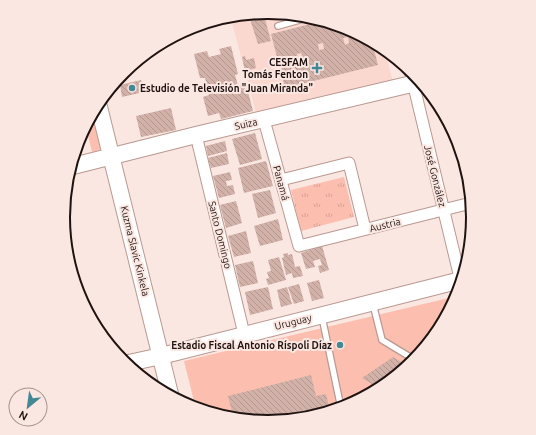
<svg xmlns="http://www.w3.org/2000/svg" width="536" height="435" font-family="Ubuntu,sans-serif">
  <defs>
    <pattern id="park-tufts" width="24" height="20" patternUnits="userSpaceOnUse"><rect width="24" height="20" fill="#fcbfaf"/><path d="M3 7l-1-3M5 7V3M7 7l1-3M15 17l-1-3M17 17v-4M19 17l1-3" fill="none" stroke="#d8a396"/></pattern>
    <pattern id="building-back-hatch" width="6" height="6" patternUnits="userSpaceOnUse"><rect width="6" height="6" fill="#d1b1a8"/><path d="M-1 5l2 2M0 0l6 6M5-1l2 2" fill="none" stroke="#b39790"/></pattern>
  </defs>
  <rect width="100%" height="100%" fill="#fbe7e2"/>
  <!-- built -->
  <path fill="#fad8d0" d="M268,12L283,15L285,21L296,18L347,28L386,54L393,82L256,113L231,19Z"/>
  <!-- grass -->
  <path fill="#fcbfaf" d="M95,114L103,149L92,152L86,127Z
    M453,297L454,302L413,363L346,407L268,423L196,409L184,361Z"/>
  <!-- park -->
  <path fill="url(#park-tufts)" d="M344,177L354,217L301,231L291,190Z"/>
  <!-- building -->
  <path fill="url(#building-back-hatch)" fill-rule="evenodd" d="M261,13L263,19H265L271,41L258,44L249,16Z
    M318,22L347,28L373,46L378,65L285,88L271,34ZM348,37L349,43L345,45L343,38ZM323,43L324,49L319,50L318,44ZM301,53L303,59L298,61L297,54Z
    M231,46L238,74L235,75L238,86L246,84L253,111L221,119L219,113L208,116L203,97L209,95L205,78H200L194,54L207,51L209,57L221,54L219,49Z
    M245,56L246,60L254,58L256,68L245,71L242,57Z
    M141,80L144,92L122,97L120,85Z
    M171,108L176,130L141,137L136,116Z
    M255,133L262,159L240,165L232,139Z
    M225,141L227,151L208,156L206,146Z
    M227,153L229,164L211,168L208,158Z
    M266,161L273,186L244,193L238,168Z
    M230,172L232,180L226,181L227,186L233,185L235,194L219,198L213,176Z
    M270,190L276,213L258,218L252,194Z
    M236,201L242,223L226,228L220,205Z
    M278,219L283,240L260,246L254,226Z
    M246,231L251,253L234,257L228,236Z
    M322,246L329,270L320,273L318,266L322,265L320,259L313,261L315,267L306,269L301,253Z
    M288,253V255L292,254L295,267L300,266L303,276L293,278L292,273L286,275L282,258L284,257L283,254Z
    M279,257L286,280L268,285L266,279L269,278L267,272L271,271L268,260Z
    M253,261L258,283L240,287L235,265Z
    M319,280L324,298L312,301L307,283Z
    M299,284L304,301L294,304L288,287Z
    M268,287L273,309L250,315L245,292Z
    M287,287L292,304L281,307L277,290Z
    M393,357L408,366L377,387L362,378Z
    M311,375L316,396L326,394L330,411L268,423L233,416L228,396Z"/>
  <g fill="none" stroke-linecap="round" stroke-linejoin="round">
    <defs>
      <path id="lane" d="M278,26L303,19
        M373,304L382,340L415,360
        M322,317L341,408"/>
      <path id="street" d="M410,70L461,282
        M264,120L299,246L471,203
        M196,135L244,334
        M281,180L349,163L365,229"/>
      <path id="secondary" d="M99,107L170,394
        M73,166L196,135L420,82
        M124,364L161,356L461,280"/>
    </defs>
    <!-- lane casing -->
    <use href="#lane" stroke="#b99991" stroke-width="8"/>
    <!-- street casing -->
    <use href="#street" stroke="#b99991" stroke-width="13"/>
    <!-- secondary casing -->
    <use href="#secondary" stroke="#b99991" stroke-width="18"/>
    <!-- lane -->
    <use href="#lane" stroke="#fff" stroke-width="5.5"/>
    <!-- street -->
    <use href="#street" stroke="#fff" stroke-width="11"/>
    <!-- secondary -->
    <use href="#secondary" stroke="#fff" stroke-width="16"/>
  </g>
  <!-- markers -->
  <g fill="#448796" stroke="#fbe7e2" stroke-width="1.5">
    <path d="M315 62h4v4h4v4h-4v4h-4v-4h-4v-4h4z"/>
    <circle cx="132" cy="88" r="4"/>
    <circle cx="340" cy="345" r="4"/>
  </g>
  <g text-anchor="middle" dominant-baseline="central" stroke-width="4" stroke-linejoin="round" paint-order="stroke">
    <!-- poi labels -->
    <g font-size="10" font-weight="bold" fill="#1f1311" stroke="#fbe7e2" text-anchor="end">
      <text x="308" y="62">CESFAM<tspan x="308" dy="12">Tomás Fenton</tspan></text>
      <text x="140" y="88" text-anchor="start">Estudio de Televisión "Juan Miranda"</text>
      <text x="332" y="345">Estadio Fiscal Antonio Ríspoli Díaz</text>
    </g>
    <!-- street labels -->
    <g font-size="10" fill="#1f1311" stroke="#fbe7e2">
      <text transform="translate(246 124) rotate(-13)">Suiza</text>
      <text transform="translate(435 176) rotate(76)">José González</text>
      <text transform="translate(281 183) rotate(75)">Panamá</text>
      <text transform="translate(385 225) rotate(-14)">Austria</text>
      <text transform="translate(220 235) rotate(76)">Santo Domingo</text>
      <text transform="translate(135 251) rotate(76)">Kuzma Slavic Kinkela</text>
      <text transform="translate(293 322) rotate(-14)">Uruguay</text>
    </g>
  </g>
  <!-- crop -->
  <path d="M0 0H536V435H0ZM70 217a198 198 0 1 1 396 0a198 198 0 1 1-396 0Z" fill="#fbe7e2" fill-rule="evenodd"/>
  <path fill="none" stroke="#1f1311" stroke-width="2" d="M70 217a198 198 0 1 1 396 0a198 198 0 1 1-396 0Z"/>
  <!-- north arrow -->
  <g transform="translate(28 407) rotate(209)"><circle r="19" fill="#fbe7e2" stroke="#a3928e"/>
  <path d="M0-3L7 15L0 10L-7 15Z" fill="#448796"/>
  <text y="-6" font-size="11" font-weight="bold" text-anchor="middle" fill="#1f1311">N</text>
  </g>
</svg>
